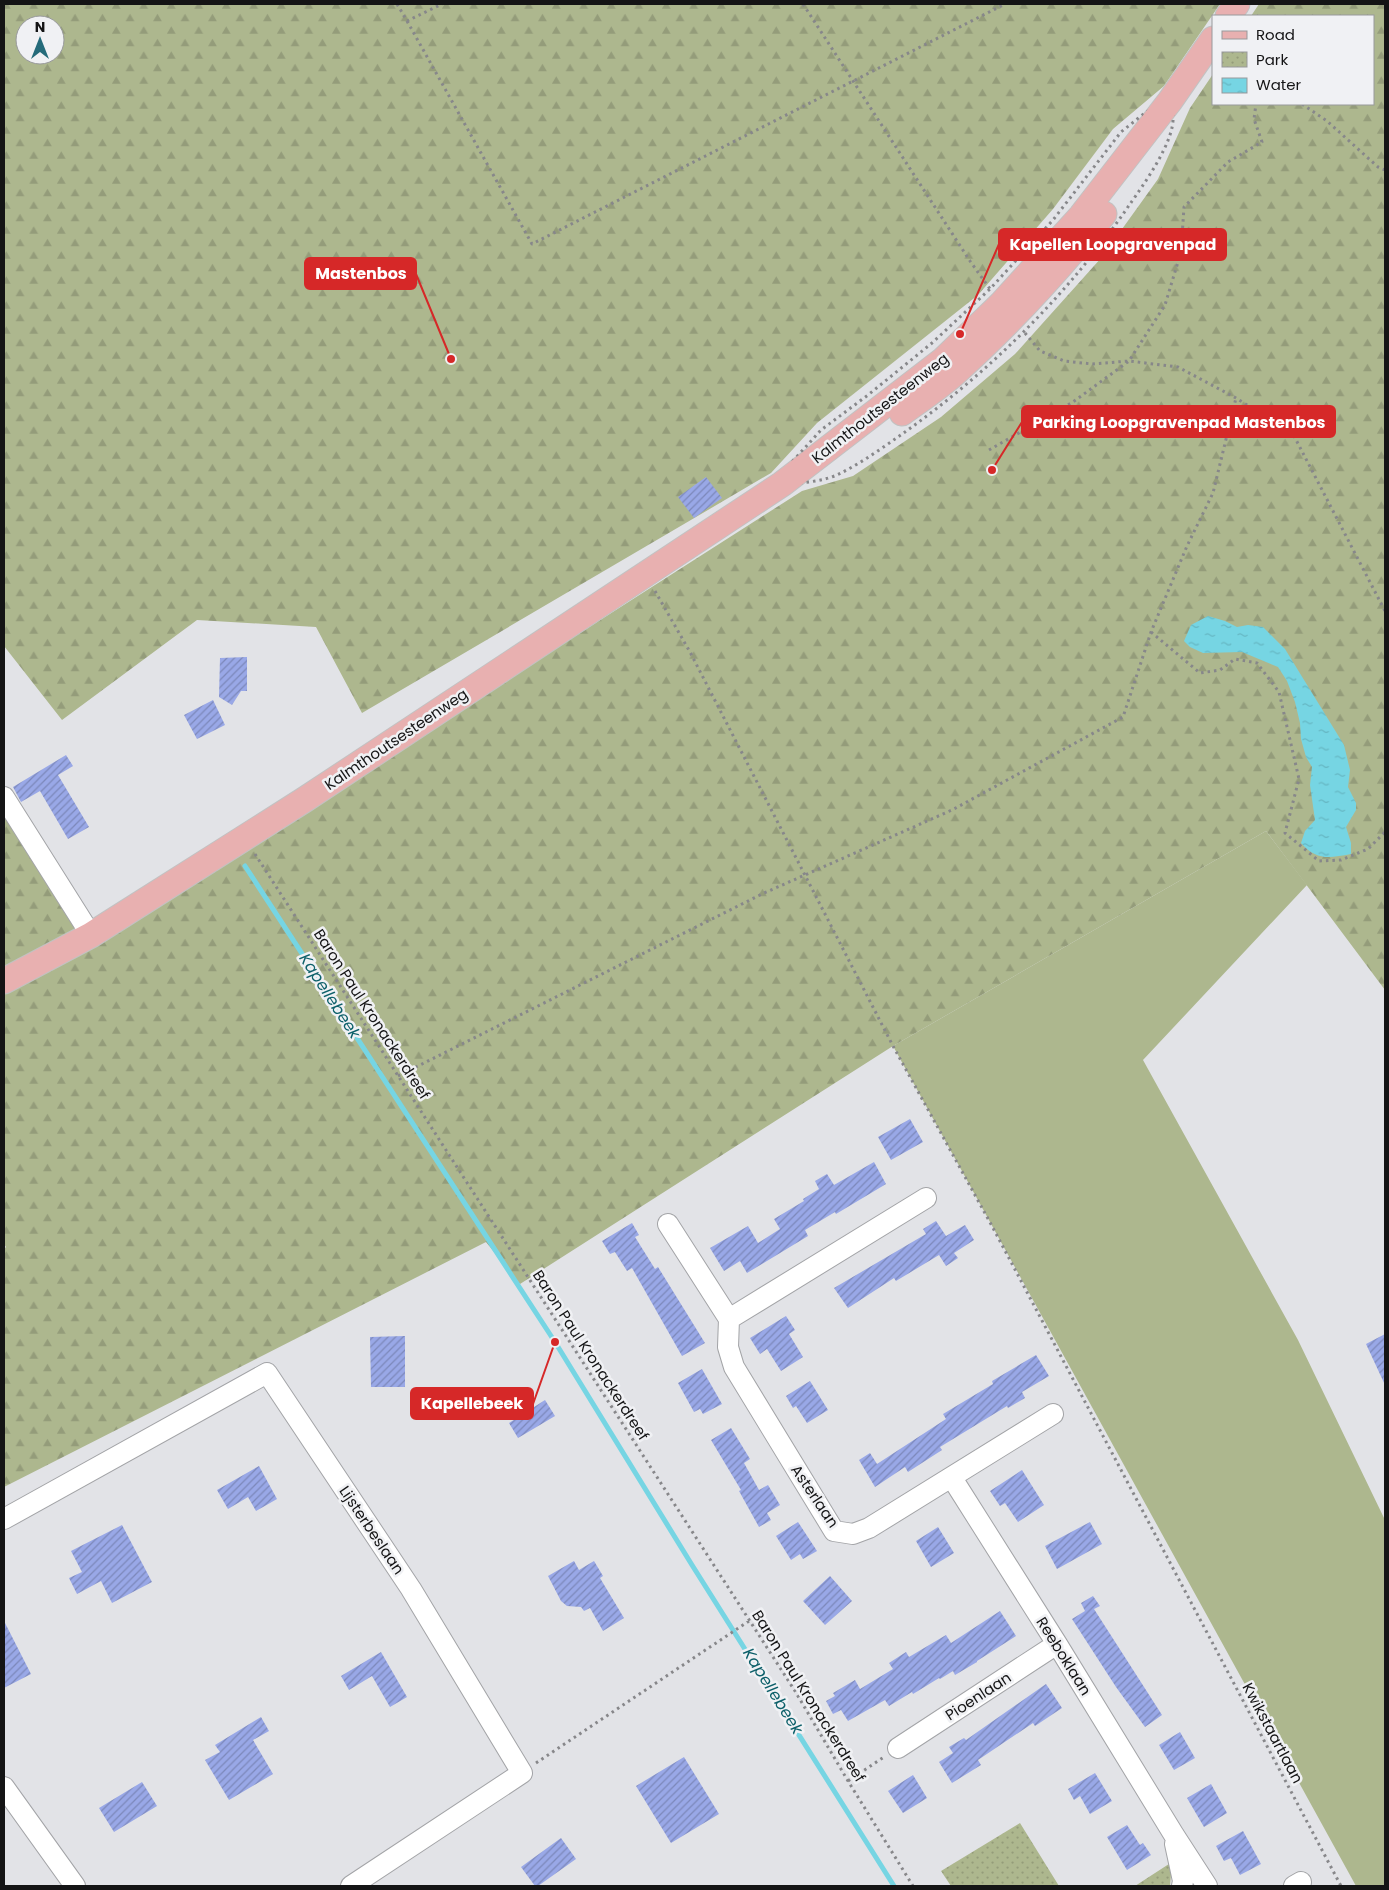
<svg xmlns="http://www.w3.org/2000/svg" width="1389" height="1890" font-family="Poppins,sans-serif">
  <defs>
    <pattern id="forest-firs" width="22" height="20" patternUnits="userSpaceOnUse" patternTransform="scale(1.25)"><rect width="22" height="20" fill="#adb78e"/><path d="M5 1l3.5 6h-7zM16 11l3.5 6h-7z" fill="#949c7a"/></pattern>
    <pattern id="park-dots" width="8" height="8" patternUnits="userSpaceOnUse" patternTransform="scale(1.25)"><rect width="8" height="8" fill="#adb78e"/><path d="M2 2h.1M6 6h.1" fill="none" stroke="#949c7a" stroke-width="1.8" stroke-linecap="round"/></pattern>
    <pattern id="water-ripples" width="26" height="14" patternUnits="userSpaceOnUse" patternTransform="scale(1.25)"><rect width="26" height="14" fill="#76d5e3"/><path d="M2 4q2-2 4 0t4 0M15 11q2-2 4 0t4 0" fill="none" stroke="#65b6c2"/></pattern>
    <pattern id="building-hatch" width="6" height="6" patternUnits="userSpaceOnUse" patternTransform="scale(1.25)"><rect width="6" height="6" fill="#99a8e7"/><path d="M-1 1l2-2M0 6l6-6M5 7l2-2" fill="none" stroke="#7c88ba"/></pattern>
  </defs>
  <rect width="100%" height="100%" fill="#e2e3e7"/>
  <!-- green -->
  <path fill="#adb78e" d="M1266,831L1307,885L1143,1060L1298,1340L1385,1520V1886H1356L893,1046Z"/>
  <!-- forest -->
  <path fill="url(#forest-firs)" fill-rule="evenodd" d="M4,4H1220L1164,86L1113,129L1053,209L978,295L817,423L771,473L362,713L316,627L197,620L62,720L4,646ZM25,25H55V55H25Z
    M1259,4H1385V990L1266,831L893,1046L520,1284L486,1242L4,1487V1249L6,1247L4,1244V988L267,833L802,491L853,476L941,417L1015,354L1102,257L1158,179L1190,108L1213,74V104H1373V16H1251Z
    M4,813L78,929L4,968Z"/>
  <!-- park -->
  <path fill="url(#park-dots)" d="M1020,1823L1059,1886H951L941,1871Z
    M1172,1862L1170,1886H1135Z"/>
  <!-- water -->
  <path fill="url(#water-ripples)" d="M1208,616L1225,621L1237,627L1248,625L1263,627L1285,649L1344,745L1350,770L1348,787L1356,803V810L1346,827L1351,843V854C1329,858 1317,861 1301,843L1305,831L1315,820L1310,785L1312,767L1306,757L1301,739L1300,723L1295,702L1287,681L1278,667L1242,652L1203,653L1190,647L1184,641L1191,625Z"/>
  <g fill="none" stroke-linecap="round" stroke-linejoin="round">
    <!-- stream -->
    <path stroke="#76d5e3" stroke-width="5" d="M245,866L555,1342L692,1565L894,1886"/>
  </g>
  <!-- building -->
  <path fill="url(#building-hatch)" d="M706,477L722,498L694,518L678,497Z
    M247,657V691H241L232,705L219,697L220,658Z
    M213,700L225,725L197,739L184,715Z
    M66,755L73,766L58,775L89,827L68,839L40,791L21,802L13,787Z
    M910,1119L923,1142L891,1160L878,1137Z
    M874,1162L886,1184L836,1214L835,1212L805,1230L808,1236L747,1273L740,1261L724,1271L710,1248L748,1226L758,1243L780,1229L774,1219L804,1201L803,1199L819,1189L815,1181L827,1174L834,1185Z
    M936,1221L946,1236L965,1225L974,1240L954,1253L958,1258L946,1266L939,1255L896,1281L894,1278L848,1308L834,1288L926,1234L923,1229Z
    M632,1223L639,1235L635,1237L655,1269L658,1267L705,1343L682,1356L632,1268L627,1271L615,1252L610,1254L602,1241Z
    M786,1316L795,1330L789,1334L803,1357L781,1371L767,1349L760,1354L750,1338Z
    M1385,1334V1385L1366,1344Z
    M405,1336V1387H371L370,1337Z
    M1036,1355L1049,1376L1022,1392L1025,1398L1008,1408L1007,1406L940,1447L942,1450L908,1472L905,1467L875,1487L859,1460L870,1453L877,1464L946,1419L943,1414L993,1384L992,1381Z
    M702,1369L722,1404L703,1414L700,1409L694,1412L678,1383Z
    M810,1381L828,1410L807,1423L796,1406L793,1408L786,1396Z
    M545,1400L555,1416L518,1438L509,1423Z
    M731,1428L750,1459L744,1463L759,1490L768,1485L780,1505L767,1513L771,1520L759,1527L739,1491L741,1490L711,1440Z
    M259,1466L277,1499L256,1511L248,1497L228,1509L217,1490Z
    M1022,1470L1044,1505L1018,1522L1005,1503L1000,1506L990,1491Z
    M798,1522L817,1551L803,1559L800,1554L791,1560L776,1536Z
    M1090,1522L1102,1544L1057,1569L1045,1546Z
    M122,1525L152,1582L112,1603L101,1581L77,1594L69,1578L82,1572L71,1551Z
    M938,1527L954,1553L931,1567L916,1541Z
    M574,1561L579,1570L594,1561L603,1576L600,1578L624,1618L603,1631L590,1608L584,1611L581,1607L567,1606L561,1601L548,1576Z
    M830,1576L852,1601L825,1625L803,1601Z
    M1093,1596L1100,1606L1094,1609L1162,1715L1145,1727L1116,1687L1072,1619L1085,1611L1081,1603Z
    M1000,1611L1016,1636L977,1661V1662L955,1675L953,1671L940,1679L939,1678L913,1694L912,1692L889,1706L885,1700L848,1721L841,1710L833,1714L826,1701L835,1696L833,1693L855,1680L860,1689L893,1669L889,1663L906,1652L909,1657L946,1635L951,1643Z
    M4,1621L31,1674L4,1688Z
    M381,1652L407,1697L390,1707L372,1676L349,1690L341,1676Z
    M1046,1684L1062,1708L1035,1726L1033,1723L978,1760L981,1765L952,1783L939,1762L953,1753L949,1747L964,1738L966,1740Z
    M261,1717L269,1731L253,1740L273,1774L229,1800L205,1760L220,1752L215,1745Z
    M1180,1732L1195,1758L1174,1770L1159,1745Z
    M684,1757L719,1814L671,1843L636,1786Z
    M1095,1773L1112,1801L1090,1814L1080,1796L1074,1800L1068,1789Z
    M913,1775L927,1798L903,1813L888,1791Z
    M142,1782L157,1806L114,1832L99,1808Z
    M1211,1784L1227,1813L1204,1827L1187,1798Z
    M1127,1825L1140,1845L1143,1843L1151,1855L1127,1870L1107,1837Z
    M1243,1831L1261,1864L1240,1875L1231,1858L1224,1861L1216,1846Z
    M561,1838L576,1859L538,1886H535L521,1867Z"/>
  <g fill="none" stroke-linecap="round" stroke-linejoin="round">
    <defs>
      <path id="minor" d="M4,797L91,935
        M926,1198L729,1319L728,1347L734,1367L834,1531L853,1534L869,1528L1053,1414
        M668,1224L729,1319
        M952,1478L1057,1644L1174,1835L1207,1886
        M4,1519L267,1373L411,1589L522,1773L351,1886
        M898,1748L1057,1644
        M4,1787L75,1886
        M1175,1844L1183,1881L1182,1886
        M1294,1886L1301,1882"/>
      <path id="major" d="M1228,16L1237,4
        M902,413C920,400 938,388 954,374C1009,325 1058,271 1104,214
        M4,981L91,935L304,800L782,484L943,360L1001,304L1081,216L1170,101L1213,39"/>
    </defs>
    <!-- minor casing -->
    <use href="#minor" stroke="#a3a4a7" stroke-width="22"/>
    <!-- major casing -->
    <use href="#major" stroke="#c2c2c2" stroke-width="27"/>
    <!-- path -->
    <path stroke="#87878a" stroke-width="3" stroke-dasharray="2.5 4" stroke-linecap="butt" d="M397,4L407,21L442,4
      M803,4L970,261L990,289
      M407,21L532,244L1005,4
      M1170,101C1171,106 1173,111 1173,116C1175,141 1144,184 1130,204C1070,292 992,370 905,432C885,446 863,462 841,473C824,482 801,483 782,484L791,463L821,430L868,395L932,343L990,289L1053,220L1121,132L1146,112Z
      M1302,104L1327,121L1378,167L1385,170
      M1025,333L1040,351L1064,361L1092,364L1129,361L1178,367L1236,398L1293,434L1385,611
      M989,450L1073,402L1129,361L1165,305L1181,252L1184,207L1228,162L1262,142L1254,119L1256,104
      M655,591L690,652L893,1046L992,1226L1341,1886
      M1151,632L1200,673L1220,670L1235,659L1257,663L1279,692L1299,779L1285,833L1319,861L1341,860L1368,849L1385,832
      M255,854L795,1691L848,1781L913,1886
      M398,1076L762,894L952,810L1123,717L1151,632L1187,546L1213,493L1236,398
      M536,1763L749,1621
      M848,1781L884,1757"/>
    <!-- minor -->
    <use href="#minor" stroke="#fff" stroke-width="20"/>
    <!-- major -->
    <use href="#major" stroke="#e8b0b0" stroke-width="25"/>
  </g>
  <g text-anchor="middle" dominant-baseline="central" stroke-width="5" stroke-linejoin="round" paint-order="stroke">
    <!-- street labels -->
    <g font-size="15" fill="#141415" stroke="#f0f1f4">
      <text transform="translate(880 408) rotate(-38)">Kalmthoutsesteenweg</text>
      <text transform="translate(396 739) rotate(-34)">Kalmthoutsesteenweg</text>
      <text transform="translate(372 1014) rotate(57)">Baron Paul Kronackerdreef</text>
      <text transform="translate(591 1355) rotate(57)">Baron Paul Kronackerdreef</text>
      <text transform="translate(815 1496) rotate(56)">Asterlaan</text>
      <text transform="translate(372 1530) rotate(56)">Lijsterbeslaan</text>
      <text transform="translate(1064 1656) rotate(58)">Reeboklaan</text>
      <text transform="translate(809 1696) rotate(58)">Baron Paul Kronackerdreef</text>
      <text transform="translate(978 1696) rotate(-33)">Pioenlaan</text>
      <text transform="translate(1273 1733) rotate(62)">Kwikstaartlaan</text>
    </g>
    <!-- water labels -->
    <g font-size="16" font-style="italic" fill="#0d606a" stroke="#f0f1f4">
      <text transform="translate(330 996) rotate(57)">Kapellebeek</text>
      <text transform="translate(773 1691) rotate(58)">Kapellebeek</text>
    </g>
  </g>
  <!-- callouts -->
  <path fill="none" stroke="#d62828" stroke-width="2" d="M960 334L999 244M451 359L416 274M992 470L1022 422M555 1342L533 1404"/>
  <g fill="#d62828" stroke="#f0f1f4" stroke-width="2">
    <circle cx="960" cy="334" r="5"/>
    <circle cx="451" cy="359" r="5"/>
    <circle cx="992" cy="470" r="5"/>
    <circle cx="555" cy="1342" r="5"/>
  </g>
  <g fill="#d62828" stroke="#d62828" stroke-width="2">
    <rect x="999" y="229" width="227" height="31" rx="5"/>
    <rect x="305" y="258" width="111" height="31" rx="5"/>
    <rect x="1022" y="406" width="313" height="31" rx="5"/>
    <rect x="411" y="1388" width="122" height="31" rx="5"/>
  </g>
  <g font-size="16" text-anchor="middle" font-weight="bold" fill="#fff">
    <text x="1113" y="250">Kapellen Loopgravenpad</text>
    <text x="361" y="279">Mastenbos</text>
    <text x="1179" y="428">Parking Loopgravenpad Mastenbos</text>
    <text x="472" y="1409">Kapellebeek</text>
  </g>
  <!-- border -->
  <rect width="1389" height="1890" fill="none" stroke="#141415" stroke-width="10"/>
  <!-- legend -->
  <rect x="1212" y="15" width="162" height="90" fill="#f0f1f4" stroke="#98999b"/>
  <rect x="1222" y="31" width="25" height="8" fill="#e8b0b0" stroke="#98999b"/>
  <text x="1256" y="40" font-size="15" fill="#141415">Road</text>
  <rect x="1222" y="52" width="25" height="15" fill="url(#park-dots)" stroke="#98999b"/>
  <text x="1256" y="65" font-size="15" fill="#141415">Park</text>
  <rect x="1222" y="78" width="25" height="15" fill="url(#water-ripples)" stroke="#98999b"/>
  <text x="1256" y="90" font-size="15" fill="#141415">Water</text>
  <!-- north arrow -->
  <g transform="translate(40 40)"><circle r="24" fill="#f0f1f4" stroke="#98999b"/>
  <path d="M0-4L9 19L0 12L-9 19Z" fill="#256b7a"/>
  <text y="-8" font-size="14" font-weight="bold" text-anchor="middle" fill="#141415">N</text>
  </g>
</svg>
